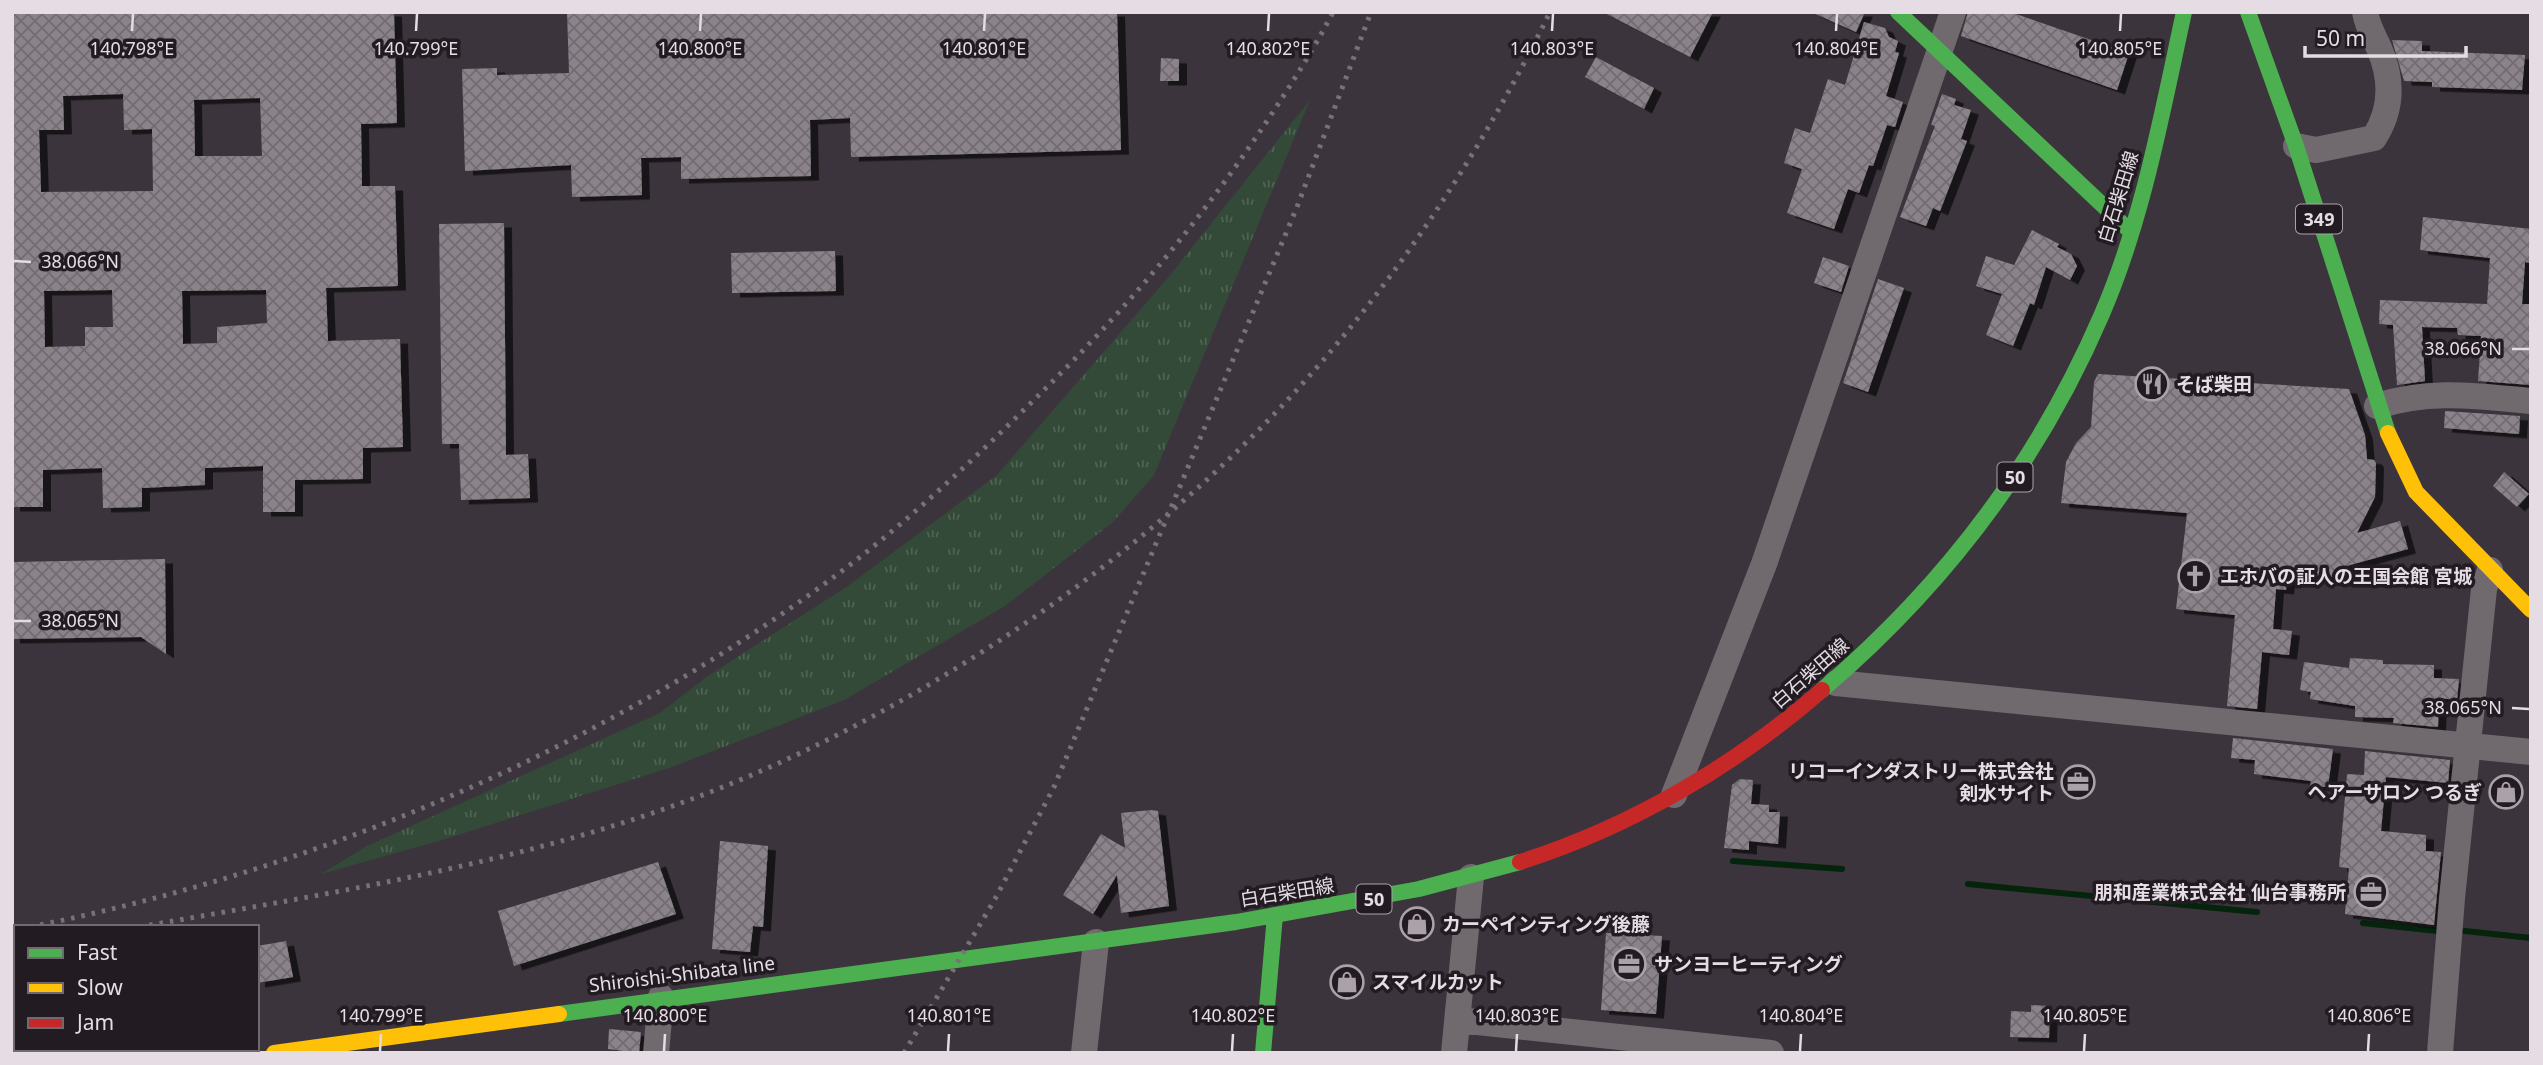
<svg xmlns="http://www.w3.org/2000/svg" width="2543" height="1065" font-family="'Noto Sans','Noto Sans JP',sans-serif">
  <defs>
    <pattern id="grass-tufts" width="24" height="20" patternUnits="userSpaceOnUse" patternTransform="scale(1.75)"><rect width="24" height="20" fill="#334a38"/><path d="M3 7l-1-3M5 7V3M7 7l1-3M15 17l-1-3M17 17v-4M19 17l1-3" fill="none" stroke="#506455"/></pattern>
    <pattern id="building-cross-hatch" width="8" height="8" patternUnits="userSpaceOnUse" patternTransform="scale(1.75)"><rect width="8" height="8" fill="#8a838a"/><path d="M0 0l8 8M0 8l8-8" fill="none" stroke="#726c72"/></pattern>
    <filter id="shadow"><feDropShadow dx="8" dy="4.5" stdDeviation="0" flood-color="#0009"/></filter>
  </defs>
  <rect width="100%" height="100%" fill="#3c343c"/>
  <!-- grass -->
  <path fill="url(#grass-tufts)" d="M1310,100L1154,475L1112,523L1005,606L844,700L672,767L442,840L321,874L367,846L660,713L708,676L848,586L997,475L1166,280Z"/>
  <g fill="none" stroke-linecap="round" stroke-linejoin="round">
    <!-- stream -->
    <path stroke="#05240c" stroke-width="6" d="M1733,861L1842,869
      M1968,884L2257,912
      M2363,923L2437,931
      M2465,931L2531,938"/>
  </g>
  <!-- building -->
  <path fill="url(#building-cross-hatch)" fill-rule="evenodd" filter="url(#shadow)" d="M12,12H394L397,123L361,124L362,186H395L398,286L326,288L328,341L400,339L403,447L363,448V479L295,480V512H263V466L205,468V485L142,488V507L103,508L102,468L43,470V507H12ZM123,94L124,130L152,129L153,191L41,192L39,130H64L63,96ZM260,98L262,156H195L194,100ZM112,290L113,327H85V346L45,347L44,291ZM266,290L267,323L217,327V343L183,344L182,291Z
    M567,12H1117L1121,150L851,157L850,118L810,120L811,176L681,179V157L641,158L642,195L572,197L571,165L465,171L462,69L497,68V75L569,73Z
    M1603,12H1713L1690,57Z
    M1811,12H1865L1856,32Z
    M1968,12H2010L2129,53L2117,90L1961,36Z
    M1864,22L1885,28L1889,37L1898,41L1895,52L1899,53L1886,96L1903,102L1895,127L1887,125L1873,166L1869,165L1859,193L1848,189L1834,229L1787,213L1802,169L1784,163L1795,128L1810,133L1828,79L1845,85Z
    M2392,40L2422,41V51L2525,55L2522,90L2432,87V82L2404,81Z
    M1596,57L1654,88L1644,109L1585,77Z
    M1161,58L1179,59V81H1160Z
    M1942,94L1956,99L1954,105L1971,110L1961,139L1967,141L1940,211L1933,208L1926,226L1900,217L1935,126L1931,125Z
    M2423,217L2531,229V263L2525,262L2522,304H2531V385L2478,381L2481,336L2458,335L2457,328L2422,327L2425,381L2397,385L2393,325L2379,324L2380,300L2487,304L2490,258L2420,250Z
    M504,223L506,455L528,454L530,498L461,500L459,444H442L439,224Z
    M2032,230L2059,244L2057,247L2071,254L2077,266L2070,280L2046,267L2034,305L2030,303L2013,346L1986,335L2002,294L1976,286L1986,256L2014,265Z
    M835,251L836,291L732,293L731,253Z
    M1823,257L1849,266L1841,292L1814,283Z
    M1878,279L1904,288L1868,392L1843,383Z
    M2098,374L2349,389L2365,435L2367,459L2374,460L2376,463L2375,497L2357,533L2400,521L2408,549L2343,567L2342,579L2288,572L2286,590L2276,589L2273,629L2292,631L2289,655L2262,652L2257,709L2227,706L2235,615L2176,609L2187,513L2061,503L2066,462L2076,443L2091,427L2094,382Z
    M2445,411L2520,416L2519,434L2444,428Z
    M2504,472L2529,494L2517,507L2493,486Z
    M165,559L166,654L141,637L12,639V562Z
    M2350,658L2383,660V664L2434,665V678L2459,679L2457,700L2439,698L2438,727L2393,723L2394,718L2355,717V706L2310,699L2311,692L2300,690L2304,662L2349,668Z
    M2233,738L2333,749L2328,787L2310,786L2311,781L2254,774L2255,760L2231,758Z
    M2365,751L2450,760L2448,783L2386,777L2381,831L2426,835V851L2441,852L2434,925L2345,914L2349,868L2339,867L2347,774L2364,775Z
    M1740,779L1753,780L1751,804L1769,805V812H1780L1778,844L1749,841V850L1724,848L1732,785Z
    M1151,810L1158,811L1169,906L1121,913L1117,875L1093,914L1063,895L1101,834L1125,848L1121,813Z
    M720,841L768,846L763,927L753,926L750,952L712,949Z
    M658,862L676,914L514,966L498,911Z
    M1606,933L1662,936L1656,1014L1601,1010Z
    M286,941L293,977L257,983V946Z
    M2031,1005L2050,1006L2049,1038L2010,1037L2011,1011L2031,1012Z
    M609,1029L641,1032L639,1053L608,1049Z"/>
  <g fill="none" stroke-linecap="round" stroke-linejoin="round">
    <!-- street -->
    <path stroke="#706a6f" stroke-width="26" d="M2296,146L2316,150L2374,138C2392,110 2393,80 2379,48C2374,37 2367,25 2365,12
      M2377,406C2431,389 2475,396 2531,401
      M1836,683L2531,752
      M1674,795L1764,564L1953,12
      M1458,1020L1771,1053
      M656,1053L661,997
      M1084,1053L1096,942
      M1454,1053L1471,877
      M2440,1053L2452,898L2484,589L2490,570"/>
    <!-- fast -->
    <path stroke="#4caf50" stroke-width="16" d="M1898,12L2130,231
      M2248,12L2296,146L2388,433
      M1822,690C1943,587 2039,461 2102,314C2143,219 2162,113 2184,12
      M559,1014L1236,922L1419,889L1520,862
      M1263,1053L1275,915"/>
    <!-- slow -->
    <path stroke="#ffc107" stroke-width="16" d="M2388,433L2416,492L2531,610
      M274,1053L559,1014"/>
    <!-- jam -->
    <path stroke="#c62828" stroke-width="16" d="M1520,862C1630,827 1735,766 1822,690"/>
    <!-- rail -->
    <path stroke="#787278" stroke-width="5" stroke-dasharray="3.5 7" stroke-linecap="butt" d="M30,927C315,870 592,754 827,582C907,524 984,450 1055,379C1135,299 1206,213 1269,118C1292,83 1314,49 1333,12
      M139,927C320,895 508,866 681,803C910,720 1151,556 1312,373C1407,265 1487,141 1550,12
      M12,930H16
      M12,949L16,948
      M904,1053L995,899L1054,787L1297,207L1371,12"/>
  </g>
  <!-- ticks -->
  <path fill="none" stroke="#e5dce4" stroke-width="2.5" d="M132,31L133,14M416,31L417,14M700,31L701,14M984,31L985,14M1268,31L1269,14M1552,31L1553,14M1836,31L1837,14M2120,31L2121,14M14,261L31,262M2512,349H2529M14,621H31M2512,708L2529,709M380,1051L381,1034M664,1051L665,1034M948,1051L949,1034M1232,1051L1233,1034M1516,1051L1517,1034M1800,1051L1801,1034M2084,1051L2085,1034M2368,1051L2369,1034"/>
  <!-- icons -->
  <defs>
    <symbol id="restaurant-ring" viewBox="-11 -11 22 22"><circle r="9.5" fill="#221c22" stroke="#aaa1a9" stroke-width="1.5"/><path d="M-5-6h1v4h1v-4h1v4h1v-4h1v5L-1.5 .5V6h-2V.5L-5-1ZM5-6V6H3V1.5H1.5Q1.5-4 5-6Z" fill="#aaa1a9"/></symbol>
    <symbol id="church-ring" viewBox="-11 -11 22 22"><circle r="9.5" fill="#221c22" stroke="#aaa1a9" stroke-width="1.5"/><path d="M-1.2-6h2.4v3.5h3.3v2.4h-3.3V6h-2.4V-.1h-3.3v-2.4h3.3Z" fill="#aaa1a9"/></symbol>
    <symbol id="office-ring" viewBox="-11 -11 22 22"><circle r="9.5" fill="#221c22" stroke="#aaa1a9" stroke-width="1.5"/><path d="M-6-3h4V-5.5h4V-3h4V5H-6ZM-1-4.5V-3h2v-1.5ZM-6 0V1H6V0Z" fill="#aaa1a9"/></symbol>
    <symbol id="shop-ring" viewBox="-11 -11 22 22"><circle r="9.5" fill="#221c22" stroke="#aaa1a9" stroke-width="1.5"/><path d="M-5-2.5h2.3a2.7 3.5 0 0 1 5.4 0H5L5.5 6h-11ZM-1.5-2.5h3a1.5 2.3 0 0 0-3 0Z" fill="#aaa1a9"/></symbol>
  </defs>
  <g fill-rule="evenodd">
    <use href="#restaurant-ring" x="2133" y="365" width="38" height="38"/>
    <use href="#church-ring" x="2176" y="557" width="38" height="38"/>
    <use href="#office-ring" x="2059" y="763" width="38" height="38"/>
    <use href="#shop-ring" x="2487" y="773" width="38" height="38"/>
    <use href="#office-ring" x="2352" y="873" width="38" height="38"/>
    <use href="#shop-ring" x="1398" y="905" width="38" height="38"/>
    <use href="#office-ring" x="1610" y="945" width="38" height="38"/>
    <use href="#shop-ring" x="1328" y="963" width="38" height="38"/>
  </g>
  <g text-anchor="middle" dominant-baseline="central" stroke-width="7" stroke-linejoin="round" paint-order="stroke">
    <!-- shield labels -->
    <g fill="#221c22" stroke="#aaa2aa" stroke-width="2">
      <rect x="2296" y="204.5" width="46" height="29" rx="5"/>
      <rect x="1997.5" y="462.5" width="35" height="29" rx="5"/>
      <rect x="1356.5" y="884.5" width="35" height="29" rx="5"/>
    </g>
    <g font-size="18" font-weight="bold" fill="#e5dce4">
      <text x="2319" y="219">349</text>
      <text x="2015" y="477">50</text>
      <text x="1374" y="899">50</text>
    </g>
    <!-- street labels -->
    <g font-size="19" fill="#e5dce4" stroke="#221c22">
      <text transform="translate(2118 197) rotate(-73)">白石柴田線</text>
      <text transform="translate(1810 673) rotate(-41)">白石柴田線</text>
      <text transform="translate(1287 892) rotate(-9)">白石柴田線</text>
      <text transform="translate(682 974) rotate(-7)">Shiroishi-Shibata line</text>
    </g>
    <!-- poi labels -->
    <g font-size="19" font-weight="bold" fill="#e5dce4" stroke="#221c22" text-anchor="start">
      <text x="2176" y="384">そば柴田</text>
      <text x="2220" y="576">エホバの証人の王国会館 宮城</text>
      <text x="2054" y="771" text-anchor="end">リコーインダストリー株式会社<tspan x="2054" dy="22">剣水サイト</tspan></text>
      <text x="2482" y="792" text-anchor="end">ヘアーサロン つるぎ</text>
      <text x="2346" y="892" text-anchor="end">朋和産業株式会社 仙台事務所</text>
      <text x="1442" y="924">カーペインティング後藤</text>
      <text x="1654" y="964">サンヨーヒーティング</text>
      <text x="1372" y="982">スマイルカット</text>
    </g>
  </g>
  <g font-size="18" text-anchor="middle" fill="#e5dce4" stroke="#221c22" stroke-width="7" stroke-linejoin="round" paint-order="stroke">
    <text x="132" y="55">140.798°E</text>
    <text x="416" y="55">140.799°E</text>
    <text x="700" y="55">140.800°E</text>
    <text x="984" y="55">140.801°E</text>
    <text x="1268" y="55">140.802°E</text>
    <text x="1552" y="55">140.803°E</text>
    <text x="1836" y="55">140.804°E</text>
    <text x="2120" y="55">140.805°E</text>
    <text x="80" y="268">38.066°N</text>
    <text x="2463" y="355">38.066°N</text>
    <text x="80" y="627">38.065°N</text>
    <text x="2463" y="714">38.065°N</text>
    <text x="381" y="1022">140.799°E</text>
    <text x="665" y="1022">140.800°E</text>
    <text x="949" y="1022">140.801°E</text>
    <text x="1233" y="1022">140.802°E</text>
    <text x="1517" y="1022">140.803°E</text>
    <text x="1801" y="1022">140.804°E</text>
    <text x="2085" y="1022">140.805°E</text>
    <text x="2369" y="1022">140.806°E</text>
  </g>
  <!-- border -->
  <rect width="2543" height="1065" fill="none" stroke="#e5dce4" stroke-width="28"/>
  <!-- legend -->
  <rect x="14" y="925" width="245" height="126" fill="#221c22" stroke="#706970" stroke-width="2"/>
  <rect x="28" y="948" width="35" height="10" fill="#4caf50" stroke="#706970" stroke-width="2"/>
  <text x="77" y="960" font-size="21" fill="#e5dce4">Fast</text>
  <rect x="28" y="983" width="35" height="10" fill="#ffc107" stroke="#706970" stroke-width="2"/>
  <text x="77" y="995" font-size="21" fill="#e5dce4">Slow</text>
  <rect x="28" y="1018" width="35" height="10" fill="#c62828" stroke="#706970" stroke-width="2"/>
  <text x="77" y="1030" font-size="21" fill="#e5dce4">Jam</text>
  <!-- scale -->
  <path d="M2305 46v10h161v-10" fill="none" stroke="#e5dce4" stroke-width="3.5"/>
  <text x="2316" y="46" font-size="21" fill="#e5dce4" stroke="#221c22" stroke-width="5" paint-order="stroke">50 m</text>
</svg>
